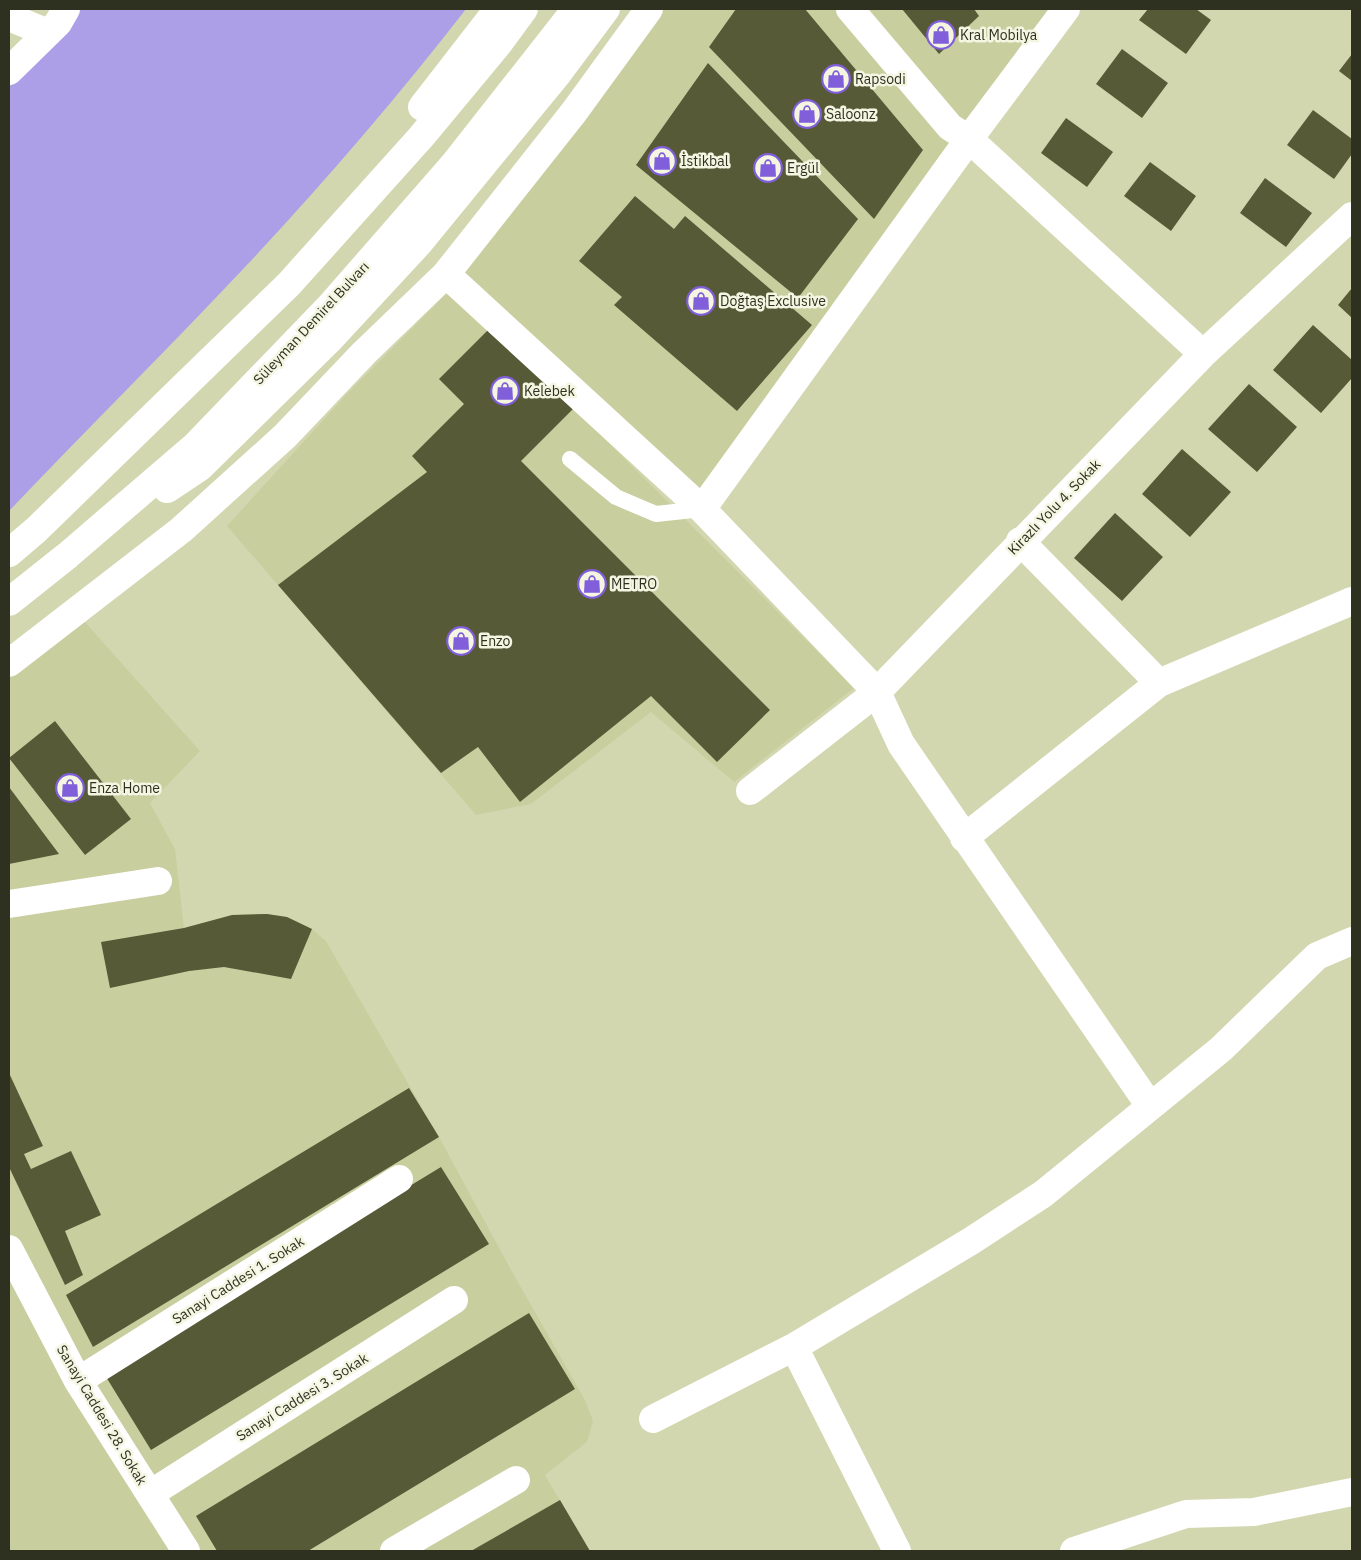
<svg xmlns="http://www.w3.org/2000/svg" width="1361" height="1560" font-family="'IBM Plex Sans',sans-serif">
  <rect width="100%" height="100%" fill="#d3d7b0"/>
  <!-- built -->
  <path fill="#c9ce9f" d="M649,9H1066L702,509L446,274Z
    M450,290L574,408L854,688L734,782L651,712L531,804L476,815L227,526L345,396Z
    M76,612L200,751L150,803L175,849L184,928L232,915L267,914L287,917L312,929L326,941L439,1137L510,1268L586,1402L593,1421L587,1442L545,1475L590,1551H9V663Z"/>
  <!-- green -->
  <path fill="#ac9ee7" d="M79,9H466C397,98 323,184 245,267C168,349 87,429 9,511V87L67,30Z"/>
  <!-- building -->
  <path fill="#575a37" d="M736,9H805L923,150L874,219L709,47Z
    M902,9H974L979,16L939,54Z
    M1148,9H1196L1211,20L1186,54L1139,20Z
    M1122,49L1168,83L1142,118L1096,84Z
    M1352,54V81L1339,71Z
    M708,63L858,219L798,298L636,165Z
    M1313,110L1352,139V154L1334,179L1287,145Z
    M1066,118L1113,152L1087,187L1041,153Z
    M1150,162L1196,196L1171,231L1124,196Z
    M1265,178L1312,213L1286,247L1240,213Z
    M635,196L674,229L685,216L812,325L737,411L614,305L622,297L579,261Z
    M1352,288V318L1338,305Z
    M1313,325L1352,360V378L1321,413L1273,370Z
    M492,326L574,408L521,461L770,710L717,762L651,696L520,802L478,747L441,773L278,585L427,472L412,456L464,404L439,379Z
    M1249,384L1297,427L1257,472L1208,429Z
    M1182,449L1231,492L1190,537L1142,494Z
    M1115,513L1163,557L1122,601L1074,558Z
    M55,721L131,819L85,855L9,758Z
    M9,787L59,854L9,864Z
    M267,914L287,917L312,929L291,979L224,967L189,971L110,988L101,942L184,928L232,915Z
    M9,1073L43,1146L24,1154L31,1169L71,1151L101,1215L65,1231L83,1275L65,1285L9,1167Z
    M409,1088L439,1137L93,1347L66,1295Z
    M441,1167L489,1244L151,1450L103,1372Z
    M529,1313L575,1389L308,1551H217L196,1516Z
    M560,1500L590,1551H471Z"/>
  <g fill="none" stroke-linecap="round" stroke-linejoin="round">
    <!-- lane -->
    <path stroke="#fff" stroke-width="16" d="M570,459L616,497L656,514L702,509"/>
    <!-- street -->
    <path stroke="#fff" stroke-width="28" d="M850,9L950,127L969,139L1203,354
      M9,17L48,33
      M9,71L58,23L66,9
      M446,274L702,509L877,692L901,744L1150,1106
      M702,509L969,139L1066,9
      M1020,541L1159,683
      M9,663L181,530L285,436L364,353L446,274L574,112L649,9
      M750,791L877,692L1203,354L1352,216
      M964,838L1159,683L1352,601
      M9,904L158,881
      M9,1249L78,1381L186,1551
      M794,1347L897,1551
      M78,1381L399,1179
      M653,1419L794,1347L971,1241L1043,1194L1221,1049L1317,956L1352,941
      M150,1494L454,1300
      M394,1551L516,1480
      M1074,1551L1186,1514L1254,1512L1352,1492"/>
    <!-- highway -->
    <path stroke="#fff" stroke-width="28" d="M422,107L498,9
      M167,489L200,467L330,339L418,244L559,72L606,9
      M9,553L36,530L289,284L421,137L499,43L524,9
      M9,602L68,555L196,445L331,305L455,163L576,9"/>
  </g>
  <!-- icons -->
  <defs>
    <symbol id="shop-ring" viewBox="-11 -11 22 22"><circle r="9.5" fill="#f4f6e2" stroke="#815fda" stroke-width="1.5"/><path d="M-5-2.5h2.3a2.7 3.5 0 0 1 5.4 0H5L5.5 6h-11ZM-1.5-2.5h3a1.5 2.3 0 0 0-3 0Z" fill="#815fda"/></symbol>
  </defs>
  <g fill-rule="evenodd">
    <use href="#shop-ring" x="925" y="19" width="32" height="32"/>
    <use href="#shop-ring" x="820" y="63" width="32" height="32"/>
    <use href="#shop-ring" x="791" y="98" width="32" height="32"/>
    <use href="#shop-ring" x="646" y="145" width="32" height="32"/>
    <use href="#shop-ring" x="752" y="152" width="32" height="32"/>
    <use href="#shop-ring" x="685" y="285" width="32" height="32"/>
    <use href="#shop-ring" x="489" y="375" width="32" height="32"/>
    <use href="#shop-ring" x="576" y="568" width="32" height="32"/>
    <use href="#shop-ring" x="445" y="625" width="32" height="32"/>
    <use href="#shop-ring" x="54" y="772" width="32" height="32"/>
  </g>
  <g text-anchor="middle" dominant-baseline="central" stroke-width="5" stroke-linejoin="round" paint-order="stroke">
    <!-- poi labels -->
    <g font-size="14" fill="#2e3020" stroke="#f4f6e2" text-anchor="start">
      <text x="960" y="35">Kral Mobilya</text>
      <text x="855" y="79">Rapsodi</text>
      <text x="826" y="114">Saloonz</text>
      <text x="681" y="161">İstikbal</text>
      <text x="787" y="168">Ergül</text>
      <text x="720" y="301">Doğtaş Exclusive</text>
      <text x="524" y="391">Kelebek</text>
      <text x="611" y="584">METRO</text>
      <text x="480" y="641">Enzo</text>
      <text x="89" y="788">Enza Home</text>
    </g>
    <!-- street labels -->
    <g font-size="14" fill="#2e3020" stroke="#f4f6e2">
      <text transform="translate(311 323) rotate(-47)">Süleyman Demirel Bulvarı</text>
      <text transform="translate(1054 507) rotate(-46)">Kirazlı Yolu 4. Sokak</text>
      <text transform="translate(238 1280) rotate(-32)">Sanayi Caddesi 1. Sokak</text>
      <text transform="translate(302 1397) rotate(-32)">Sanayi Caddesi 3. Sokak</text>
      <text transform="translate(102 1415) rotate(59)">Sanayi Caddesi 28. Sokak</text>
    </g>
  </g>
  <!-- border -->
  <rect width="1361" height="1560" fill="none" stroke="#2e3020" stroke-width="20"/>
</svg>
